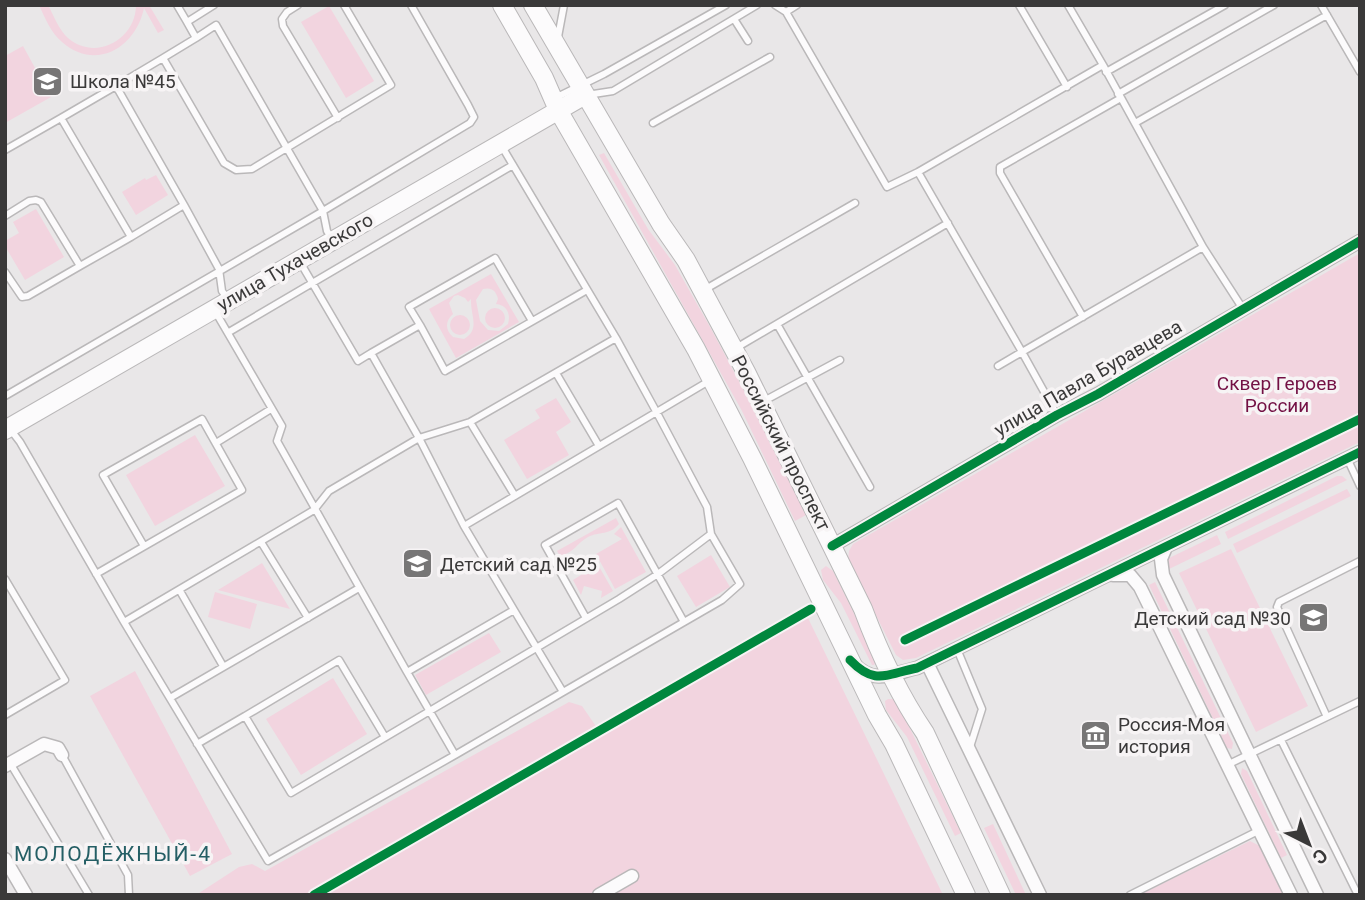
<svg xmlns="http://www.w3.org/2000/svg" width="1365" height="900" font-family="Roboto,sans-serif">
  <rect width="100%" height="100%" fill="#e9e7e8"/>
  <!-- green -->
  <path fill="#f2d4df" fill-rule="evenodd" d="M39,5H48C54,16 59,30 68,38C96,62 136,39 136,5H149L164,30L158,33L144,8C136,47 96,72 62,42C51,33 45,18 39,5Z
    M329,6L374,81L346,98L301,22Z
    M23,46L51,97L5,123V56Z
    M604,153L648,229L675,265L710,327L756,413L806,515L795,521L742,411L599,155Z
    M156,175L168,195L136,215L122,192L145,178L146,180Z
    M36,209L64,257L25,280L5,246V241L19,233L13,222Z
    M1360,253V442L916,658L903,660L896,655L848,560L849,551L853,544Z
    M491,274L519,322L456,358L429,309ZM483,289C491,287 496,290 498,299L496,304C507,305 511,314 508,324L499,331L488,330L480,321L476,300ZM458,295L465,298L468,302L471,299C470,315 481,329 464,339L453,337C445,330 445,321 453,314L449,303L454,296Z
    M485 318a10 10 0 1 1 20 0a10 10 0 1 1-20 0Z
    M450 325a10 10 0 1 1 20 0a10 10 0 1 1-20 0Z
    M556,398L571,422L556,432L569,455L527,479L504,440L540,418L535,410Z
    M195,435L225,486L155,526L126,475Z
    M1337,476H1342L1347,480L1228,539L1225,532Z
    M1347,489L1351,496L1237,553L1233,544Z
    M616,518L619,524C609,536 600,531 588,537C577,543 574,553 560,556L557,551Z
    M621,527L646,572L615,589L596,554L622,539L614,534Z
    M1217,535L1221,544L1169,569L1166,564L1167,559Z
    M1231,549L1308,706L1256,732L1179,573Z
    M711,555L730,587L696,607L677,576Z
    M593,556L613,591L601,598L602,591L584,586L581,595L573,580L581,575L577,565Z
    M262,563L290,609L218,590Z
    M826,566L833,571L877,660L874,665H872L841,603L823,580L821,570Z
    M1155,582L1233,743L1232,749L1227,748L1149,585Z
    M215,592L257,604L250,629L208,617Z
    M807,616L943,895H196L239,867L252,864L265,871L569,702L582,706L602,735Z
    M489,633L501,652L426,695L415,675Z
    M135,671L232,854L190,876L90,696Z
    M333,678L367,734L301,775L266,719Z
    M888,699H893L898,704L961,833L955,836L907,737L886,710L885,701Z
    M1242,768L1247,771L1287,855L1281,858L1241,774Z
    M993,824L1026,895H1016L984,828Z
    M1250,841L1262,847L1285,895H1139Z"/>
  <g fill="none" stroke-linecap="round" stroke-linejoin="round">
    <defs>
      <path id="lane" d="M177,5L187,22
        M298,5L287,12L282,19L283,26L338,118
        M775,5L786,12L797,5
        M1019,5L1067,87
        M1068,5L1103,65
        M1321,5L1360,72
        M786,12L887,187L918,172
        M734,19L748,41
        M558,37L564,5
        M196,38L216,25L323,211L327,231L332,239
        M163,58L196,38L187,22L214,5
        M1103,65L1203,247L1022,352L918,172Z
        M1106,72L1225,5
        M116,86L163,58L224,163L236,170L252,169L391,85L344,5
        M1118,94L1274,5
        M587,95L613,91L757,5
        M555,98L604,74L726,5
        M61,118L116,86L184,205
        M653,123L770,57
        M1135,123L1327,15
        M5,150L61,118L131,237L80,266L41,202L36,200L29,201L5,216
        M131,237L184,205L219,269L222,291L227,298
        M1203,247L1243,309
        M300,262L358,361L371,353L419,438L470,422L616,338
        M5,272L22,297L28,296L80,266
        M704,290L855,203
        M1083,317L1000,173V167L1121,98
        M777,324L870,487
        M420,325L409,307L495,258L532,321
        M229,332L513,165
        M736,348L948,223
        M371,353L420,325L445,371L587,290
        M998,366L1022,352L1057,415
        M556,373L599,446
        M5,396L323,211L470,123L474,117L468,105L411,5
        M762,402L840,360
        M470,422L515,496
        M10,429L20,442L124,622L268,861L455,755L407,672
        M216,443L271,409
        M1347,458L1360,486
        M464,526L709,381
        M261,542L308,618
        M96,574L242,490L202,419L103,475L144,546
        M5,579L65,680L5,715
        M180,591L223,666
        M586,618L545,545L618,503L684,622
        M124,622L314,510L329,491L419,438L464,526L514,610L407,672L277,441L282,426L215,311
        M957,649L982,709L970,747
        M563,692L722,600L740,584L711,534
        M170,698L359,588
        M245,716L339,660L385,737
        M1327,717L1277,607L1279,602L1360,561
        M1281,740L1358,895
        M197,744L245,716L291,793L619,599L658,574L711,534L707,507L657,413L616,338L501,145
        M62,755L128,875L129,895
        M455,755L563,692L514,610
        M10,763L89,895
        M1227,765L1360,701
        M1130,895L1260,830"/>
      <path id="street" d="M832,546L1057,415L1098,394L1360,241
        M1166,547L1161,559L1163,575L1317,895
        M1113,575H1130L1140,587L1291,895
        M927,663L1040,895
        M855,665C874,685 894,673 917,668L1360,452
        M5,766L44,744L58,748L62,755
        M5,859L26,895
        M599,895L632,876"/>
      <path id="secondary" d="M502,5L544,78L558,110L696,349L752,458L877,715L894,744L966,895
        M533,5L661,224L686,260L746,372L863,609C879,652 899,695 925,733L1001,895
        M5,430L585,95"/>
    </defs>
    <!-- lane casing -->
    <use href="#lane" stroke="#bab8b9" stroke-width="9"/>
    <!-- street casing -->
    <use href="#street" stroke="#bab8b9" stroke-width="15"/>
    <!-- secondary casing -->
    <use href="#secondary" stroke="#bab8b9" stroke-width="20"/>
    <!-- lane -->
    <use href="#lane" stroke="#fcfbfc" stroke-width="6"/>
    <!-- street -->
    <use href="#street" stroke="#fcfbfc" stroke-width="12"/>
    <!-- secondary -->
    <use href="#secondary" stroke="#fcfbfc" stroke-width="18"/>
    <defs>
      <path id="cycleway" d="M832,546L1057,415L1098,394L1360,241
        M905,640L1360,419
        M850,660C875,686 886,674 917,668L1360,452
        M314,895L811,609"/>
    </defs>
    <!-- cycleway casing -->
    <use href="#cycleway" stroke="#f7f4f5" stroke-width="13"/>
    <!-- cycleway -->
    <use href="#cycleway" stroke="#00873e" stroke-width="9"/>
  </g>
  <!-- icons -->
  <defs>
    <symbol id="school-square" viewBox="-11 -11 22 22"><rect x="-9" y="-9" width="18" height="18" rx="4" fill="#777676" stroke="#f7f4f5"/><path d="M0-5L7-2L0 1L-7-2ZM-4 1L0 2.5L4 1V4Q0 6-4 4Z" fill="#fff"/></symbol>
    <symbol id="museum-square" viewBox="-11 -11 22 22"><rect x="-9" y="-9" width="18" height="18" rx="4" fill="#777676" stroke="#f7f4f5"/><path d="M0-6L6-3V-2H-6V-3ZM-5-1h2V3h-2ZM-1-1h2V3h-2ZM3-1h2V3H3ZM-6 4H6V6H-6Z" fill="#fff"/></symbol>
  </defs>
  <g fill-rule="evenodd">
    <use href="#school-square" x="30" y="64" width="35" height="35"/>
    <use href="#school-square" x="400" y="546" width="35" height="35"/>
    <use href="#school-square" x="1296" y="600" width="35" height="35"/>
    <use href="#museum-square" x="1078" y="718" width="35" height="35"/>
  </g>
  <g text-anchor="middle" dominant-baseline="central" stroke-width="7" stroke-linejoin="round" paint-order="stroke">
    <!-- poi labels -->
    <g font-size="19" fill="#3a3939" stroke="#f7f4f5" text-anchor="start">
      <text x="70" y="81">Школа №45</text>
      <text x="440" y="564">Детский сад №25</text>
      <text x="1291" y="618" text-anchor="end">Детский сад №30</text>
      <text x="1118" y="724">Россия-Моя<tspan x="1118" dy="22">история</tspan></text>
    </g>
    <!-- street labels -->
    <g font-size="19" fill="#3a3939" stroke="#f7f4f5">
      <text transform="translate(295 262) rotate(-30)">улица Тухачевского</text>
      <text transform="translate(1088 378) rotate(-30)">улица Павла Буравцева</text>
      <text transform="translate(781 443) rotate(63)">Российский проспект</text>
    </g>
    <!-- park labels -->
    <g font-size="19" fill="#731044" stroke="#f7f4f5">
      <text x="1277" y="383">Сквер Героев<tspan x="1277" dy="22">России</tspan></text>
    </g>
    <!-- neighbourhood labels -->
    <g font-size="21" letter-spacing="2" fill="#255f65" stroke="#f7f4f5">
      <text x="113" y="854">МОЛОДЁЖНЫЙ-4</text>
    </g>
  </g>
  <!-- border -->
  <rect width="1365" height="900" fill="none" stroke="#3a3939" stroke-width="14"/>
  <!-- north arrow -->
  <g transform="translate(1309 844) rotate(138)" stroke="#f7f4f5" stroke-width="5" paint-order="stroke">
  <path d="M0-5L12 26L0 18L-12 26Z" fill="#3a3939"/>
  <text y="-10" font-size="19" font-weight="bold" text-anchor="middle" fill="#3a3939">С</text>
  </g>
</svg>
